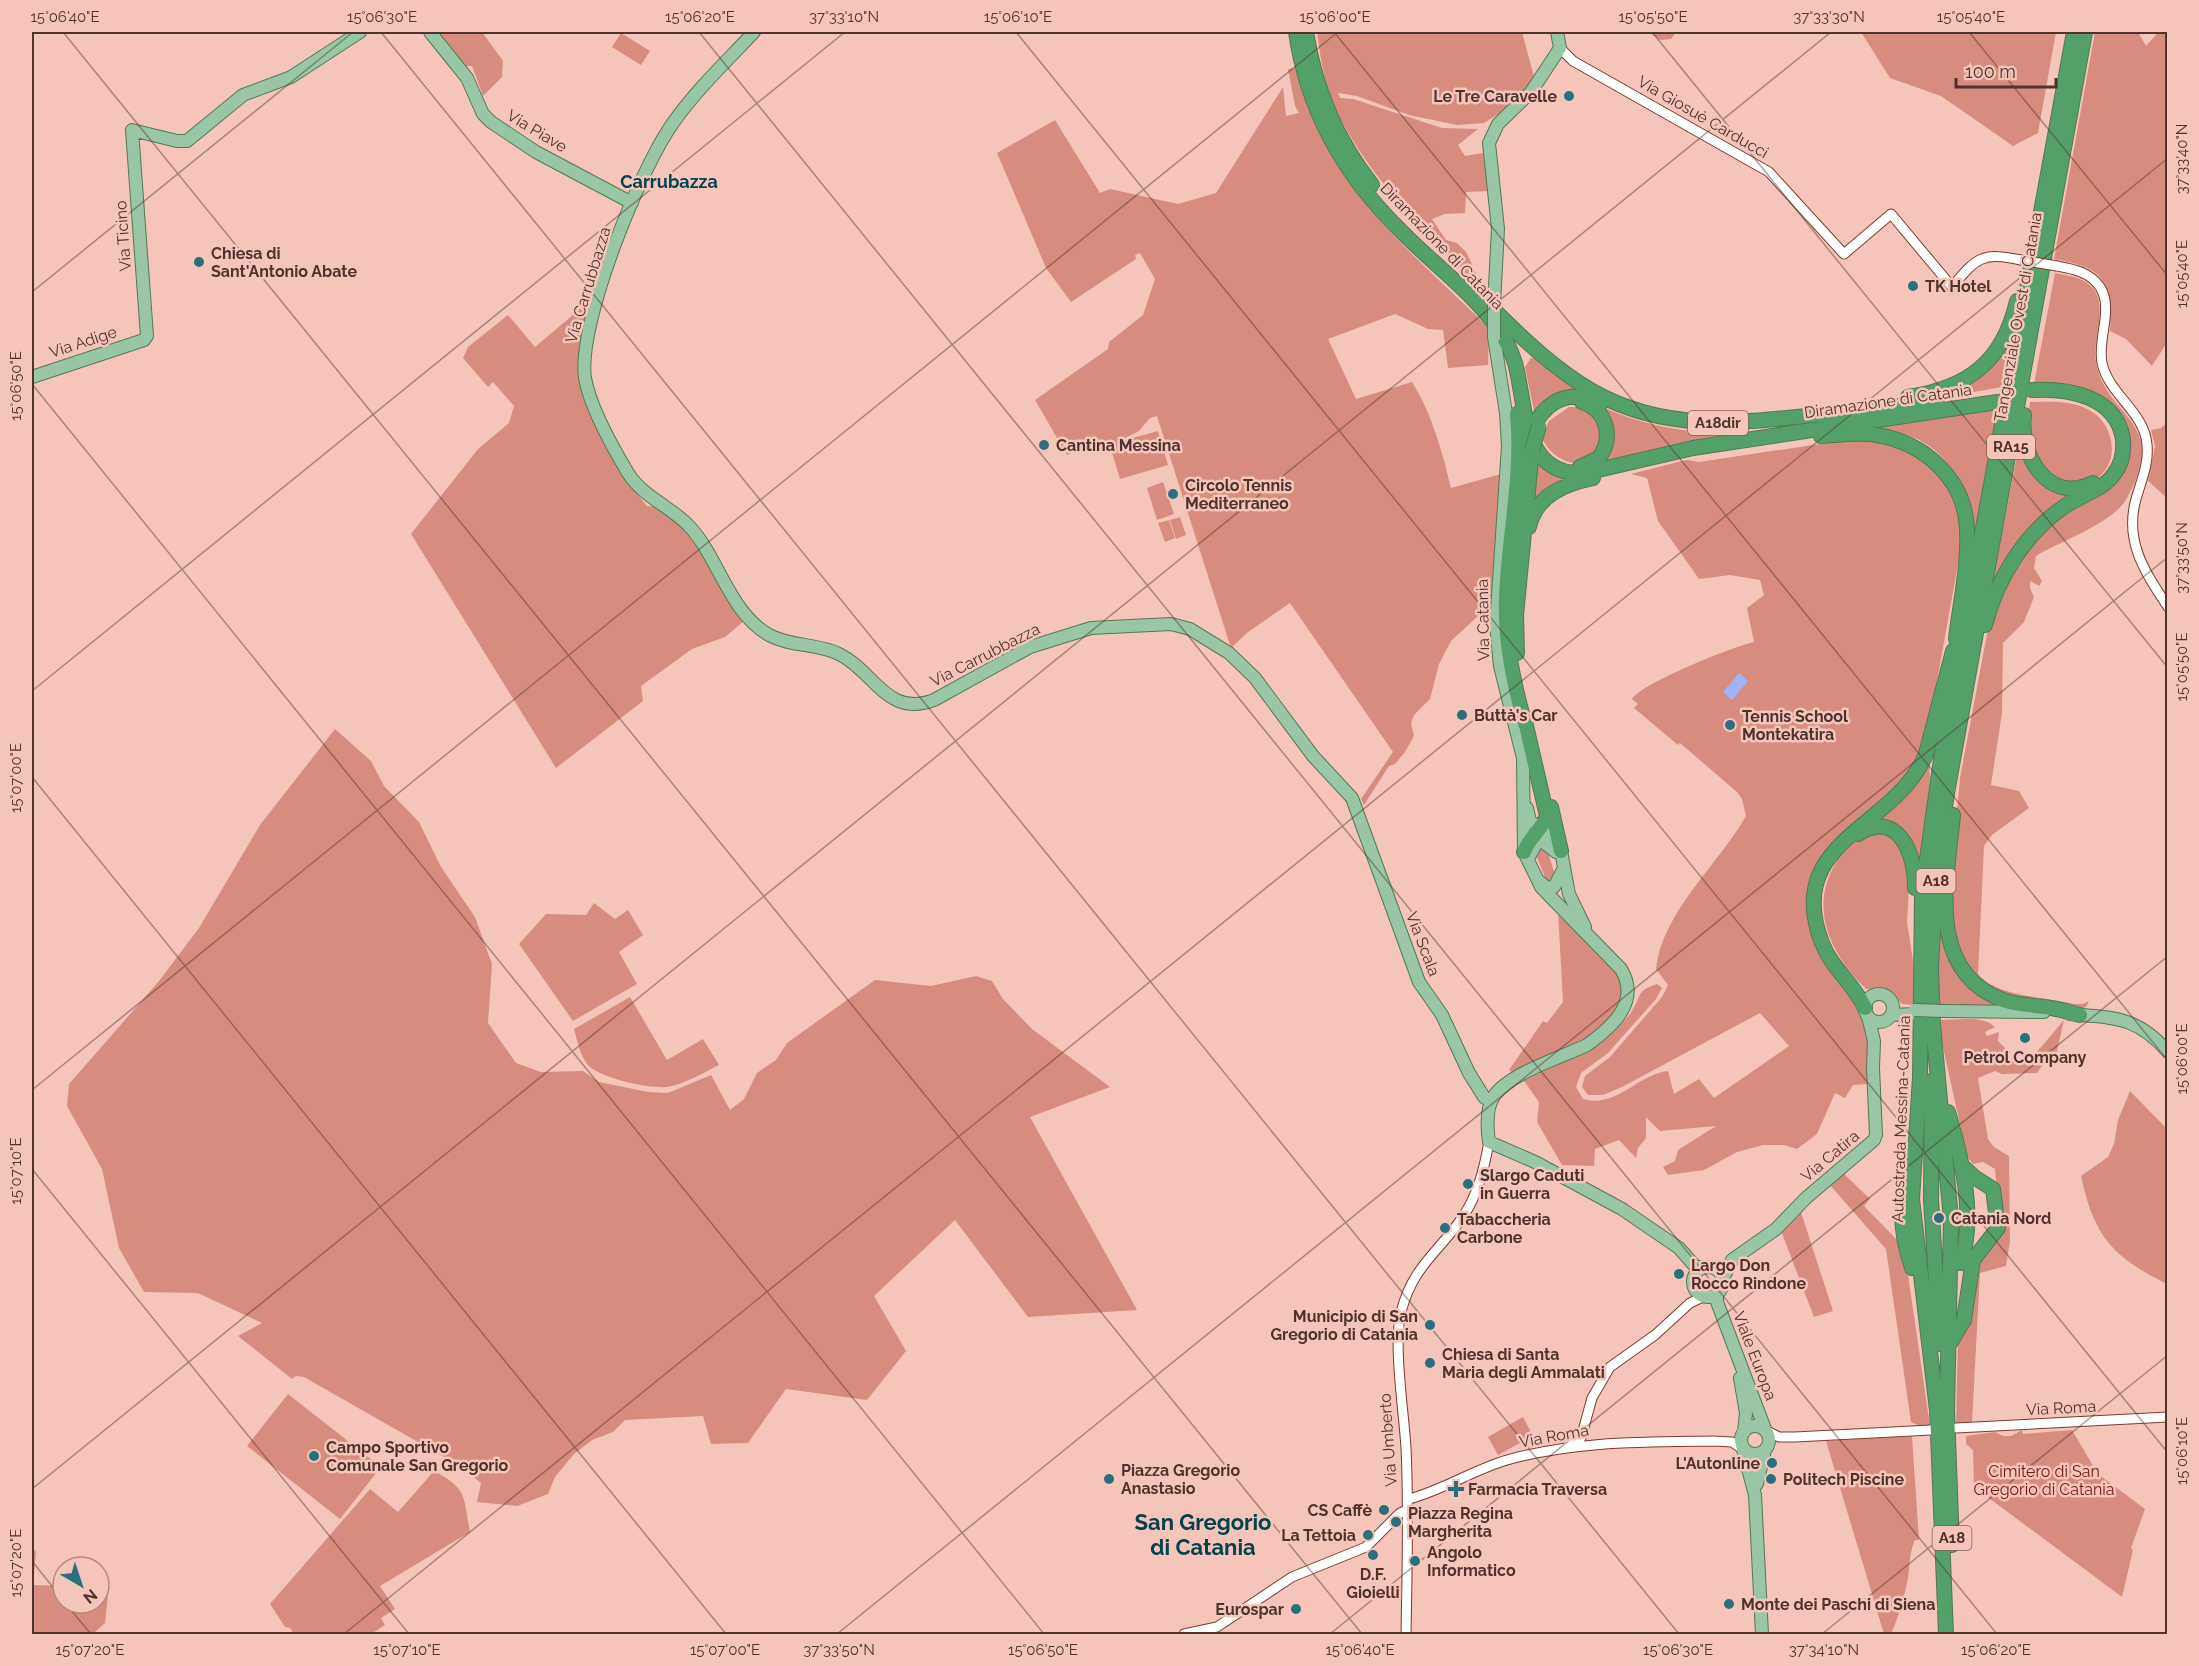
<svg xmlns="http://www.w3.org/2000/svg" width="2199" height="1666" font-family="Raleway,sans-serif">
  <rect width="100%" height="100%" fill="#f5c5bc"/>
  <!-- green -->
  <path fill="#d88c7d" d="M439,32H482L503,61L502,77L483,96L472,66H466Z
    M1317,32H1522L1535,80L1505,110L1484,123L1457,125L1409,115L1357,96L1338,93L1340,98L1353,99L1442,128L1478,129L1458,145L1465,156L1483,153L1489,191L1466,192L1465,213L1445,214L1432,219L1446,240L1457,243L1466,252L1488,298C1432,235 1365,179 1331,98C1323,79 1320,53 1317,32Z
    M1648,32H1676L1671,39L1660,40Z
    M1861,32H2056L2038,133L2013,146L1941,96L1890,78Z
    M2095,32H2138L2146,46L2156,35L2155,32H2167L2168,341L2152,366L2126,339L2110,331C2112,279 2104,268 2054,259Z
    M621,33L650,51L641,65L612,47Z
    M1295,68C1332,192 1401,242 1489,328L1488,365L1448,368L1443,330L1428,329L1395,314L1328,339L1356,399L1412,382C1432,414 1442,451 1451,488L1501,474L1491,604L1451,641L1439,664L1430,699L1414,715L1411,723L1414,736L1405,752L1395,764L1389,766L1364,805L1361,799L1393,752L1290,603L1248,632L1232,647L1230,645L1157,416L1150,418L1139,431L1115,443L1158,431L1168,465L1120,479L1110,446L1091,444L1067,455L1035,400L1108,349L1109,342L1143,315L1155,279L1140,253L1135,255L1136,259L1071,302L1046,268L997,153L1055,120L1100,193L1110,189L1178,204L1216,193L1283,87L1286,116L1299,113L1295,106L1288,69Z
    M2055,273C2069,276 2086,277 2095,291C2107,311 2092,341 2096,363C2108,421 2170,419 2127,498C2114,523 2060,541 2036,556L2034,568L2042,581L2039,586L2030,581V588L2034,597L2024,622L2003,643L2002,713L1991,785L2019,791L2029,808L1992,835L1984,846L1978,974C1996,997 2047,997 2074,1004H2083L2089,1001L2086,1007L2081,1009L1999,995L1966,969L1951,938L1952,868L1960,778L1987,634L1995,604L2004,584L2033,540L2126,461L2112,409L2034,384Z
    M593,298C576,352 574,364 595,418L594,424L600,429L629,484L647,506C664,506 680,521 691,534L744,621L725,637L692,649L641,686L643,701L556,768L411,534L478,449L509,423L514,406L493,382L488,387L463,358L468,347L508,315L535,347Z
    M2006,347L2009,350L2002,387L1936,399Z
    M1531,358H1539L1591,395L1535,416L1525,367Z
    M2030,402C2050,402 2071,400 2089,410C2118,425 2122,473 2086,483C2079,485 2070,484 2062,484L2035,462L2027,424Z
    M1595,404C1653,430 1699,435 1762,433L1597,464L1604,456Z
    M1569,407H1581L1601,420V449L1577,464C1559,461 1549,452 1541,437L1549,421Z
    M1999,408L1975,543C1972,503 1955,455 1915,438C1899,431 1876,431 1859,428Z
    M2167,423V498L2148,481L2155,446L2151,430L2161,428Z
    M1839,441C1913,438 1955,464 1962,542L1926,742L1915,770L1837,840L1811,896L1845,986L1870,1032L1868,1084L1853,1085L1845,1098L1835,1093L1817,1134L1797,1149L1784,1145H1763L1737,1152L1704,1170L1668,1175L1663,1167L1675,1161L1678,1150L1716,1126L1660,1131L1646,1117V1138L1638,1148L1636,1158L1619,1140L1595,1149L1594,1166L1562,1165L1537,1122L1539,1102L1524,1081C1554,1066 1585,1054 1610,1033C1618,1027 1629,1017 1633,1009C1643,992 1637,991 1657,984L1662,988L1656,999L1608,1053L1581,1073L1576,1087L1583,1099C1616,1109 1638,1074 1668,1071L1674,1094L1699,1079L1714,1098L1789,1046L1760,1013L1622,1087L1603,1095H1588L1582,1087L1585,1076L1610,1057L1662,997L1668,985L1656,969C1662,912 1718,865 1746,816L1742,799L1737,792L1680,743L1678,745L1634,708L1638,704L1632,699C1640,684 1734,646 1754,642L1747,608L1764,595L1760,580L1730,575L1699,579L1658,521L1647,478L1631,474L1686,460L1699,462Z
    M2018,450H2021L2027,462L2083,491L2062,503L1990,596Z
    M1536,456L1570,478L1532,511Z
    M1163,482L1174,514L1157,520L1147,488Z
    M1180,517L1186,535L1176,539L1170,520Z
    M1169,520L1175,538L1165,542L1158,523Z
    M335,729L371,761L384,786L419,822L441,867L475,917L492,964L488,1023L516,1063L541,1072L583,1071L599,1082L648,1092L668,1093L711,1075L730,1110L744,1099L757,1073L776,1060L787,1043L875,980L931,986L976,976L992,981L1003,999L1032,1029L1110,1087L1030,1117L1137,1310L1028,1317L955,1220L874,1296L906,1351L867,1400L786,1389L748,1443L711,1444L703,1416L625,1420L613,1432L592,1440L574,1454L555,1477L548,1494L517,1506L477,1502L481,1483L460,1466L304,1377L296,1376L292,1379L238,1336L262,1323L198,1293L144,1292L119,1248L102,1169L67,1106L69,1084L159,981L199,928L260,825Z
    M1929,757L1930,779L1920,867L1915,854L1872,822Z
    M1880,831L1897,839L1910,870L1907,922L1914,967L1915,1005L1902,1004L1888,990L1866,989C1832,956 1809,911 1834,866C1844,847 1860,836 1880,831Z
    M1541,849L1548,852L1554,872L1551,881L1546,880L1536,855Z
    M1943,897L1942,935L1953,962L2021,1008L1939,1007V960Z
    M594,903L615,919L628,910L643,935L619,952L637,984L573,1021L519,944L546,914L586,915Z
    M1558,911C1575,927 1614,958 1621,978C1637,1028 1548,1059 1514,1074L1509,1070L1543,1021L1547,1023L1563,1002Z
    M630,997L667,1060L703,1039L719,1065C703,1073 685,1084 667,1087C650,1089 598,1078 587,1064C580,1055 577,1040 574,1029Z
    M1968,1019C1977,1019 1988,1020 1995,1027L1985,1032L1987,1036L1999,1032L1998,1041L2005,1048V1059L2030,1060L2064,1020L2054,1064L2044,1063L2037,1073L2002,1074L1995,1071L1978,1078L1988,1139L1994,1147L2009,1156L2010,1241L2006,1266L1980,1273L1972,1422L1956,1424L1958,1335L1971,1272L2000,1224L1995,1169L1983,1162L1973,1164L1967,1156L1937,1020Z
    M2130,1091L2167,1129V1284C2113,1257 2094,1237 2081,1176L2108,1157L2114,1144L2118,1120Z
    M1842,1172L1870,1199L1864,1206L1904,1247L1930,1426H1919L1911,1422L1886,1249L1829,1184Z
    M1799,1206L1833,1311L1814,1317L1780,1228Z
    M288,1394L381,1467L340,1519L247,1446Z
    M1523,1417L1533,1436L1498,1455L1488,1437Z
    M2022,1430L2023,1434L2072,1430L2098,1474L2145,1509L2131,1548L2133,1550L2122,1597L1974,1487L1973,1450L1966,1444V1436L1995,1432L2003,1436H2011Z
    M1912,1436L1919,1540H1915C1909,1553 1910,1565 1908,1578C1904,1598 1899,1616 1891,1634H1884L1826,1441Z
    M434,1471C468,1489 463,1496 470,1532L380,1586L395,1609L381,1618L385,1625L371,1634H294L290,1628L285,1627L270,1604L370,1489L398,1512Z
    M32,1546L36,1552L33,1585L63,1586V1603H99V1586H109L105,1623L93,1634H32Z"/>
  <!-- water -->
  <path fill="#a1b4fb" d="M1739,673L1748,681L1732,700L1723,692Z"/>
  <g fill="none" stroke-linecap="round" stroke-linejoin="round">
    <defs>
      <path id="minor" d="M1560,48L1573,61L1769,172L1844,254L1891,214L1952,287C1977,257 1982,252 2021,260
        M2057,266C2073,269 2090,272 2100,287C2114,309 2097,339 2102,363C2109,395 2145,412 2147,445C2149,464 2141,481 2136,499C2124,542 2145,572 2168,607
        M1956,1428L2168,1417
        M1767,1431L1779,1437H1795L1931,1430
        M1568,1445L1581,1438L1592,1398L1610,1367L1655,1335L1690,1303L1703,1297
        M1409,1499C1443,1490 1473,1470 1507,1460C1574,1441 1643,1442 1713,1441L1732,1442L1741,1448
        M1184,1634L1217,1627L1292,1577L1366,1547L1400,1513L1409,1509
        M1406,1634C1407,1572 1409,1511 1406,1448C1404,1413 1393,1344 1401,1312C1413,1266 1437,1254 1462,1218C1478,1195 1484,1169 1489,1142"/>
      <path id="major" d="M430,32L467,78L483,114L491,122L536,152L632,203
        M754,32C727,61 696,90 673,123C640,169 577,324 585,378C590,407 613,448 628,473C643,497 670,506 689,526C719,558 729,612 769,635C791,647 817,643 839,654C874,671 887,718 934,700L1030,647L1091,628L1171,624L1190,629L1229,653L1255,678L1313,756L1352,798L1419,982L1442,1015L1469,1073L1484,1097L1491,1102
        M1494,304L1498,229L1489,143L1498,124L1531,92L1560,48L1557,32
        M1494,337L1506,413L1508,446L1496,625L1500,666L1523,758L1524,852L1541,887L1621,969C1641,1002 1612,1027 1587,1045C1562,1057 1508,1074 1494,1096C1486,1108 1487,1128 1489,1142L1535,1162L1622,1209L1679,1248L1694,1265L1701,1268
        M32,377L144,340L147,336L132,130L177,141H187L243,95L291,77L360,32
        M1527,808L1530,821L1550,834L1561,851L1569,894L1585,927
        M1529,857L1536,844L1542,841L1556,852
        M1539,881L1547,888L1554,887L1564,868
        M1865 1008a14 14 0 1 1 28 0a14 14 0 1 1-28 0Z
        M1944,1011L2044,1012
        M2070,1014C2114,1018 2137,1016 2168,1052
        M1891,1015L1915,1014
        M1693 1282a15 15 0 1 1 30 0a15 15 0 1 1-30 0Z
        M1723,1279L1732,1260L1776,1229L1806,1198L1874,1140L1876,1135L1873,1068L1874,1041L1868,1016
        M1717,1295V1302L1765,1429
        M1740,1378L1746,1413L1744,1432
        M1741 1440a14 14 0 1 1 28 0a14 14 0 1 1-28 0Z
        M1743,1450L1755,1495L1762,1634
        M1757,1484L1765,1450"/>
      <path id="highway" d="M1296,32C1307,110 1344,175 1400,230C1431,262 1470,290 1497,327C1505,338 1511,350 1515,363C1527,405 1521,478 1585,473L1693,448L1997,402
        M1306,32C1315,89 1336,139 1372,185
        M1494,310C1524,340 1555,369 1592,391C1665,433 1743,423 1823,414C1861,409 1899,406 1937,403
        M1908,397C1968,388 2003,362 2017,301
        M1517,414C1523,475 1508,537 1506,598C1504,641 1513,683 1525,724
        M2024,415C2019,455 2048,505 2093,483
        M1535,423C1551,397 1573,390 1601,403
        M1821,436C1839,435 1858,432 1876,435C1924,442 1965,479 1967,529C1969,566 1960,603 1956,639
        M1580,467L1599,458C1614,437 1607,410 1582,402
        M1529,527C1536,495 1565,484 1593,478
        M1985,625C1997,579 2024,534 2065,506C2081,495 2103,490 2114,474C2122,464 2124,451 2123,439C2116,396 2068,388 2032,390
        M1517,653L1516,615L1532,450
        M1551,807L1561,851
        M1953,815C1947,880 1925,971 2003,1000C2016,1005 2030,1005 2044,1007C2056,1008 2068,1012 2080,1015
        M1858,834C1898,808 1916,855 1915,888
        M1524,852C1529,837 1542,830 1547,816L1524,717
        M1865,1008C1854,984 1832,969 1822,943C1782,840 1895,829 1926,754L1953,651
        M1932,1081L1931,1200L1940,1344
        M1948,1112C1962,1159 1976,1215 1961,1263
        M1908,1172C1898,1204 1901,1236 1912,1268
        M1949,1345L1964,1320L1973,1260L1998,1228L1993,1189L1974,1177L1961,1165
        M1952,1545L1947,1411L1951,1219L1933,1025L1931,968L1937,861L1947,793L2085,32
        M1946,1634L1937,1410L1912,1199L1920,1078L1922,895L1942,752L2074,32"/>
    </defs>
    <!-- minor casing -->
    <use href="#minor" stroke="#7c3a2e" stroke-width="11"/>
    <!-- major casing -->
    <use href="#major" stroke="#527a54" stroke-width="14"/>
    <!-- highway casing -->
    <use href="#highway" stroke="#527a54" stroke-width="16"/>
    <!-- minor -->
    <use href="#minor" stroke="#fff" stroke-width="9"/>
    <!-- major -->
    <use href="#major" stroke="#98c6a6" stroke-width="12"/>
    <!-- highway -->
    <use href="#highway" stroke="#53a06a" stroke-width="14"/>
    <defs>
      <path id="minor-bridge" d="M2021,260L2057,266"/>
      <path id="major-bridge" d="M1494,304V337
        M1915,1010L1944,1011"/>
      <path id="highway-bridge" d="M1532,450L1539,426"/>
    </defs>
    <!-- minor-bridge casing -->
    <use href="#minor-bridge" stroke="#7c3a2e" stroke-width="11" stroke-linecap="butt"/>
    <!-- major-bridge casing -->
    <use href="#major-bridge" stroke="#527a54" stroke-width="14" stroke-linecap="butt"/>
    <!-- highway-bridge casing -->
    <use href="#highway-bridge" stroke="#527a54" stroke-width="16" stroke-linecap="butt"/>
    <!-- minor-bridge -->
    <use href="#minor-bridge" stroke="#fff" stroke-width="9"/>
    <!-- major-bridge -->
    <use href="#major-bridge" stroke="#98c6a6" stroke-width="12"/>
    <!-- highway-bridge -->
    <use href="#highway-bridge" stroke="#53a06a" stroke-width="14"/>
  </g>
  <!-- ticks -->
  <path fill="none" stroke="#51322c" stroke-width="1.5" stroke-opacity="0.45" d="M63,32L1362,1634M381,32L1679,1634M699,32L1997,1634M1016,32L2168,1453M1334,32L2168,1061M1652,32L2168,668M1969,32L2168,276M32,292L353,32M32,384L1044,1634M32,691L845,32M32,777L726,1634M32,1090L1338,32M32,1169L409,1634M32,1489L1831,32M32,1561L63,1600M65,1603L91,1634M344,1634L2168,158M837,1634L2168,557M1330,1634L2168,956M1822,1634L2168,1355"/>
  <!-- markers -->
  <g fill="#29707d" stroke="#f5c5bc" stroke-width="2">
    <circle cx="1569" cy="96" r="6"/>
    <circle cx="199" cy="262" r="6"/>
    <circle cx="1913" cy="286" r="6"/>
    <circle cx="1044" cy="445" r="6"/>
    <circle cx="1173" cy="494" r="6"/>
    <circle cx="1462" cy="715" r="6"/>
    <circle cx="1730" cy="725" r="6"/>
    <circle cx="2025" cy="1038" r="6"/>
    <circle cx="1468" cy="1184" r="6"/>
    <circle cx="1939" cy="1218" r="6"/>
    <circle cx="1445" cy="1228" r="6"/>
    <circle cx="1679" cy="1274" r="6"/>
    <circle cx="1430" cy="1325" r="6"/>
    <circle cx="1430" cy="1363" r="6"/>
    <circle cx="314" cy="1456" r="6"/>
    <circle cx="1772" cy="1463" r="6"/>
    <circle cx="1109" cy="1479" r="6"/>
    <circle cx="1771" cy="1479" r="6"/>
    <path d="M1453 1480h6v6h6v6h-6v6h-6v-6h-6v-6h6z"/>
    <circle cx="1384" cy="1510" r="6"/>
    <circle cx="1396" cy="1522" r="6"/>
    <circle cx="1368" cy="1535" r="6"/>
    <circle cx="1373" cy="1555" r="6"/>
    <circle cx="1415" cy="1561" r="6"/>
    <circle cx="1729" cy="1604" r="6"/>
    <circle cx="1296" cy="1609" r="6"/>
  </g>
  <g text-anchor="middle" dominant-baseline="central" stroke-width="5" stroke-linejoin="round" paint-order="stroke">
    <!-- shield labels -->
    <g fill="#f5c5bc" stroke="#825e57" stroke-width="1.5">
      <rect x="1688" y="411" width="60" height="24" rx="4.5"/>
      <rect x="1987" y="435" width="48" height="24" rx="4.5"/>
      <rect x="1916.5" y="869" width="39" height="24" rx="4.5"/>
      <rect x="1932.5" y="1526" width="39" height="24" rx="4.5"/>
    </g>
    <g font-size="15" font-weight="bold" fill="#51322c">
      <text x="1718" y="423">A18dir</text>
      <text x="2011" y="447">RA15</text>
      <text x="1936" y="881">A18</text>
      <text x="1952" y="1538">A18</text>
    </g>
    <!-- poi labels -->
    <g font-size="16" font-weight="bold" fill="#51322c" stroke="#f5c5bc" text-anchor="start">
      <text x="1557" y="96" text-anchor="end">Le Tre Caravelle</text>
      <text x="211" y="253">Chiesa di<tspan x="211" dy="18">Sant'Antonio Abate</tspan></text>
      <text x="1925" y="286">TK Hotel</text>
      <text x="1056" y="445">Cantina Messina</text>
      <text x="1185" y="485">Circolo Tennis<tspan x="1185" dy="18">Mediterraneo</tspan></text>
      <text x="1474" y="715">Buttà's Car</text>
      <text x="1742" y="716">Tennis School<tspan x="1742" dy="18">Montekatira</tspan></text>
      <text x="2025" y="1057" text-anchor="middle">Petrol Company</text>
      <text x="1480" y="1175">Slargo Caduti<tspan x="1480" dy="18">in Guerra</tspan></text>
      <text x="1951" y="1218">Catania Nord</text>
      <text x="1457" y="1219">Tabaccheria<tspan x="1457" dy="18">Carbone</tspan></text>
      <text x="1691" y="1265">Largo Don<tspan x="1691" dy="18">Rocco Rindone</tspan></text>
      <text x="1418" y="1316" text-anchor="end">Municipio di San<tspan x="1418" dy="18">Gregorio di Catania</tspan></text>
      <text x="1442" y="1354">Chiesa di Santa<tspan x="1442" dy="18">Maria degli Ammalati</tspan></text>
      <text x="326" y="1447">Campo Sportivo<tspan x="326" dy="18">Comunale San Gregorio</tspan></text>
      <text x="1760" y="1463" text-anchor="end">L'Autonline</text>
      <text x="1121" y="1470">Piazza Gregorio<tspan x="1121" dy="18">Anastasio</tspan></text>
      <text x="1783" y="1479">Politech Piscine</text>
      <text x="1468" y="1489">Farmacia Traversa</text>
      <text x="1372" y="1510" text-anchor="end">CS Caffè</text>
      <text x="1408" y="1513">Piazza Regina<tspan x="1408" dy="18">Margherita</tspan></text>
      <text x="1356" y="1535" text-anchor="end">La Tettoia</text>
      <text x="1427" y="1552">Angolo<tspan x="1427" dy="18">Informatico</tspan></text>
      <text x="1373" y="1574" text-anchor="middle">D.F.<tspan x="1373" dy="18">Gioielli</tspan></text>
      <text x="1741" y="1604">Monte dei Paschi di Siena</text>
      <text x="1284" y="1609" text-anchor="end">Eurospar</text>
    </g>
    <!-- street labels -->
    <g font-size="16" fill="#51322c" stroke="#f5c5bc">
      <text transform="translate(1703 117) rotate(30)">Via Giosuè Carducci</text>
      <text transform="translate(537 131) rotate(31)">Via Piave</text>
      <text transform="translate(123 236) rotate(-94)">Via Ticino</text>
      <text transform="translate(1442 246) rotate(46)">Diramazione di Catania</text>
      <text transform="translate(588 285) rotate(-73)">Via Carrubbazza</text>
      <text transform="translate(2018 317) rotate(-80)">Tangenziale Ovest di Catania</text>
      <text transform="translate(83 342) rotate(-18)">Via Adige</text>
      <text transform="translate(1888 401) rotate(-8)">Diramazione di Catania</text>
      <text transform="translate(1483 620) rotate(-91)">Via Catania</text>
      <text transform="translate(985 655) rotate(-27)">Via Carrubbazza</text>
      <text transform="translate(1423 944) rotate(69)">Via Scala</text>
      <text transform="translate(1901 1119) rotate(-88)">Autostrada Messina-Catania</text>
      <text transform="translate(1830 1156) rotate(-40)">Via Catira</text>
      <text transform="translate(1755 1356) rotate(69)">Viale Europa</text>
      <text transform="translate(2061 1408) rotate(-3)">Via Roma</text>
      <text transform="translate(1554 1436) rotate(-10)">Via Roma</text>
      <text transform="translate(1388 1440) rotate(-94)">Via Umberto</text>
    </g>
    <!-- park labels -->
    <g font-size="16" fill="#741a0b" stroke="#f5c5bc">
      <text x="2044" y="1471">Cimitero di San<tspan x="2044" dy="18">Gregorio di Catania</tspan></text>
    </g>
    <!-- neighbourhood labels -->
    <g font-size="18" font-weight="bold" fill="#03434d" stroke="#f5c5bc">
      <text x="669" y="181">Carrubazza</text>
    </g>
    <!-- district labels -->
    <g font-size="22" font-weight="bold" fill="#03434d" stroke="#f5c5bc">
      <text x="1203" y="1522">San Gregorio<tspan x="1203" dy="25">di Catania</tspan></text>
    </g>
  </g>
  <!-- border -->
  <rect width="2199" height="1666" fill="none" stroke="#f5c5bc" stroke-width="66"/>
  <!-- north arrow -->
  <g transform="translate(81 1585) rotate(141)"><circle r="28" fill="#f5c5bc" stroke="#b38a82" stroke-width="1.5"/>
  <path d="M0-4.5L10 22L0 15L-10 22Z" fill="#29707d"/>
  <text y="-9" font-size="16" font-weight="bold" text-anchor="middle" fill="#51322c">N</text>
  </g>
  <!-- scale -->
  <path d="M1956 78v9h100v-9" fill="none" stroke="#51322c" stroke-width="3"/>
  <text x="1965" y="78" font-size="18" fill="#51322c" stroke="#f5c5bc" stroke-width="4.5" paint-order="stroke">100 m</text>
  <rect x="33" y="33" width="2133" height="1600" fill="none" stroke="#51322c" stroke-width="2"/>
  <g font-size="15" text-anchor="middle" fill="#51322c">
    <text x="65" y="22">15°06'40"E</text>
    <text x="382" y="22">15°06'30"E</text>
    <text x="700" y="22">15°06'20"E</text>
    <text x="844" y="22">37°33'10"N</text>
    <text x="1018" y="22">15°06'10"E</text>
    <text x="1335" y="22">15°06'00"E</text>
    <text x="1653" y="22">15°05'50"E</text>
    <text x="1829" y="22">37°33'30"N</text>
    <text x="1971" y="22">15°05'40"E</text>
    <text transform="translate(2182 159) rotate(-90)" y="5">37°33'40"N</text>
    <text transform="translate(2182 274) rotate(-90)" y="5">15°05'40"E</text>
    <text transform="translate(16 386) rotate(-90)" y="5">15°06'50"E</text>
    <text transform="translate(2182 558) rotate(-90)" y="5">37°33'50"N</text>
    <text transform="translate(2182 667) rotate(-90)" y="5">15°05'50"E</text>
    <text transform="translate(16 778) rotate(-90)" y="5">15°07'00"E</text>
    <text transform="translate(2182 1059) rotate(-90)" y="5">15°06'00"E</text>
    <text transform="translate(16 1171) rotate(-90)" y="5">15°07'10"E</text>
    <text transform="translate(2182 1451) rotate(-90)" y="5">15°06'10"E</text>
    <text transform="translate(16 1563) rotate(-90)" y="5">15°07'20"E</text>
    <text x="90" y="1655">15°07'20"E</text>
    <text x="407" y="1655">15°07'10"E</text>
    <text x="725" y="1655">15°07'00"E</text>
    <text x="839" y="1655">37°33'50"N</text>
    <text x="1043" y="1655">15°06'50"E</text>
    <text x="1360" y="1655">15°06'40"E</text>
    <text x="1678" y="1655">15°06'30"E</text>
    <text x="1824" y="1655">37°34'10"N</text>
    <text x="1996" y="1655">15°06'20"E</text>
  </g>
</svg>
